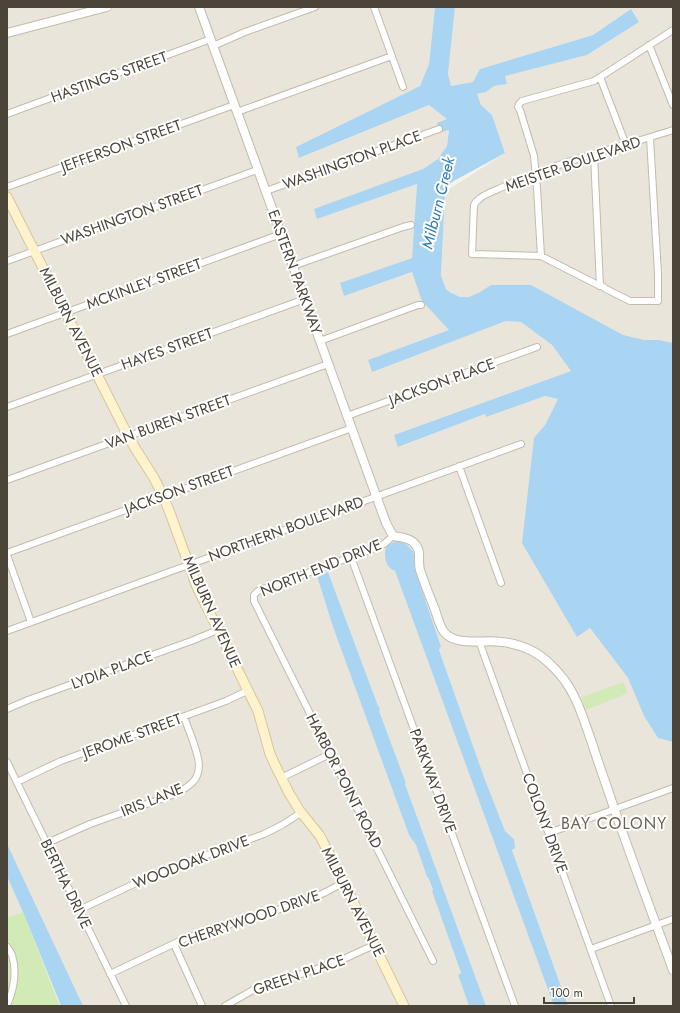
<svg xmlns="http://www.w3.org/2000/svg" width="680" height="1013" font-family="Jost,sans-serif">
  <rect width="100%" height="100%" fill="#f6f3ec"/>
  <!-- residential -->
  <path fill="#eae5da" d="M7,7H435L429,64L420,86L296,147L300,158L429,105L448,119L449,129L447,146L438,159L423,169L317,219L417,184L412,258L340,283L344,296L413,272L422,301L450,330L368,360L372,371L506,321L521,322L552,345L571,371L394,435L399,447L485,414L486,417L545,396L558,399L545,425L534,439L577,637L590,628L628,678L644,716L658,738L673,742V1006H568L512,849L514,839L505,831L484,777L439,650L441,645L414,567V556L386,551L385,556L390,568L395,571L554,1006H486L405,784L406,783L379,711L380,710L379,706H378L328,572L317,576L333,627L409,835L416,845L427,877H428L461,974L458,975L469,1006H75L23,912L7,917Z
    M455,7H673V375L491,285L480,292L469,297L460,298L451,293L446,288L441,276L445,192L505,153L492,115L481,105L477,94L486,92L494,86L507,84L504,76L587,55L639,22L631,9L593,35L480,69L473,82L450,86L448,74Z"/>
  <!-- green -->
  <path fill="#d2eab5" d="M623,682L628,693L586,710L582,697Z
    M23,912L60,1006H7V917Z"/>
  <!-- water -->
  <path fill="#a9d4f2" d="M435,7H455L448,74L451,86L473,82L480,69L593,35L631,9L639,22L587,55L505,76L507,84L494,86L486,92L477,94L481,105L492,115L505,153L452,182L445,192L441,276L446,289L451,293L460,297H469L480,292L491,285H531L623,335L644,340H659L673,343V742L658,738L644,716L628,678L590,628L577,637L522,543L534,438L545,425L558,399L545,396L486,417L485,414L398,447L394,435L571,371L552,345L521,322L506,321L372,372L368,360L449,330L422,301L412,272L344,296L340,283L412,258L417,184L317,219L314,209L423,169L438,159L447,146L449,130L440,132L437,123L447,119L429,105L299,158L296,147L420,86L429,64Z
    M394,542H401L407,545L413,551L414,556V567L441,646L439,650L484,777L505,831L514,839L515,848L512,850L568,1006H554L395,571C393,570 391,569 390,568C385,563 384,554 386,548C387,545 391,544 394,542Z
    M328,572L378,706H379L380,711H379L406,783L405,784L486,1006H469L458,975L461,973L432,891L433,890L428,877H427L416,845L409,835L333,627L317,576Z
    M7,844L83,1006H61L23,912L7,876Z"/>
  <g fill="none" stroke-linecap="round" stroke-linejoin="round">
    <defs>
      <path id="minor" d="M374,7L403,87
        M649,45L673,105
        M213,46L245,32L315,7
        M600,77L626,145
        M237,112L392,56
        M7,114L211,39
        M650,138L658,274V301H630L606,289L602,286H600L541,256L472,254L474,205C475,203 476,201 478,200C483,194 497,190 505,186C558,162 617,148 673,130
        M594,155L600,286
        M7,187L234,105
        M266,191L439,129
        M541,256L537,188L534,156L520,110L518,107L519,104L522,101L594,81L673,30
        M7,261L257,170
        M293,266L403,227L411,225
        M7,334L281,234
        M320,341L418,305H421
        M7,407L305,299
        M347,416L537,347
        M459,466L501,583
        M7,480L328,364
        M393,536L384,544L378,547L258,591L254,595V601L433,961
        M7,553L352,428
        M7,555L31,622
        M351,557L515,1006
        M7,631L521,444
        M479,641L611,1006
        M7,709L28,700L191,641L218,630
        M7,762L126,1006
        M281,778L330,754
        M17,782L46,768L61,761L226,701L247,691
        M549,833L673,788
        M47,843L90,824L175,794C181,791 188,787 193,782C204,769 197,754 193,741C190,733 187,725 184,717
        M79,910L155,874L264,834L282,825L302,812
        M174,944L202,1006
        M7,947C9,950 11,952 12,955C17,971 14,990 7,1005
        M591,949L673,919
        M110,974L186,938L303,902L326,892L335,887L344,884
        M225,1006L253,990L271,984L335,963L374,945"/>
      <path id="tertiary" d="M199,7L386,523L393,536C400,537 407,537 413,542C423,551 417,559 420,570C424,582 429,595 434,607C437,615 439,625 444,632C456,647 484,639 502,642C519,644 537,651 550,664C575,687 581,712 592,743C599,765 607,787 614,808C633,863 653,916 673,970
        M7,33L107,7"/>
      <path id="secondary" d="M7,197L124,428L135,448L154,478L163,496L170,513L197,587L258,711L270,754L276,767L289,793L300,811L320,836L351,897L404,1006"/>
    </defs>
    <!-- minor casing -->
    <use href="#minor" stroke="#c2bbae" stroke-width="8"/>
    <!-- tertiary casing -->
    <use href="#tertiary" stroke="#c2bbae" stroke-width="10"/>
    <!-- secondary casing -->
    <use href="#secondary" stroke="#d6c79b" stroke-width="11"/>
    <!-- minor -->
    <use href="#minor" stroke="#fff" stroke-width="6"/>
    <!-- tertiary -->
    <use href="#tertiary" stroke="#fff" stroke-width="8"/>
    <!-- secondary -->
    <use href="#secondary" stroke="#fff3cd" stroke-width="9"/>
  </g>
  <g text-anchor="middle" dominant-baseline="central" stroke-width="4" stroke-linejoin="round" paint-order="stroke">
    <!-- street labels -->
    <g font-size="15" fill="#4b4439" stroke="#fff">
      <text transform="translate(109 77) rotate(-20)">HASTINGS STREET</text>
      <text transform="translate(121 146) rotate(-20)">JEFFERSON STREET</text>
      <text transform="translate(352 160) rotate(-20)">WASHINGTON PLACE</text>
      <text transform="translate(573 164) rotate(-19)">MEISTER BOULEVARD</text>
      <text transform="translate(132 215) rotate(-20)">WASHINGTON STREET</text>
      <text transform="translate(295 272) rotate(70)">EASTERN PARKWAY</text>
      <text transform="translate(144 284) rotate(-20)">MCKINLEY STREET</text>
      <text transform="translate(71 322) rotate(63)">MILBURN AVENUE</text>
      <text transform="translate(167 349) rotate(-20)">HAYES STREET</text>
      <text transform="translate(442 382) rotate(-20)">JACKSON PLACE</text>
      <text transform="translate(168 422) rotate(-20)">VAN BUREN STREET</text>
      <text transform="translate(179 490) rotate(-20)">JACKSON STREET</text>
      <text transform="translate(286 529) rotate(-20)">NORTHERN BOULEVARD</text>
      <text transform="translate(321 568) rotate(-22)">NORTH END DRIVE</text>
      <text transform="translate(212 612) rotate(66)">MILBURN AVENUE</text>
      <text transform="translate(112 670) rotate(-20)">LYDIA PLACE</text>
      <text transform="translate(132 736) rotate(-20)">JEROME STREET</text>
      <text transform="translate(344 781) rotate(63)">HARBOR POINT ROAD</text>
      <text transform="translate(433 781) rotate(70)">PARKWAY DRIVE</text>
      <text transform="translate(152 800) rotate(-22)">IRIS LANE</text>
      <text transform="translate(545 823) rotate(70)">COLONY DRIVE</text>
      <text transform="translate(191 862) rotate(-21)">WOODOAK DRIVE</text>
      <text transform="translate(66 884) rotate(64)">BERTHA DRIVE</text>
      <text transform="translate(353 902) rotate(63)">MILBURN AVENUE</text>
      <text transform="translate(249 919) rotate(-19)">CHERRYWOOD DRIVE</text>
      <text transform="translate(299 975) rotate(-19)">GREEN PLACE</text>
    </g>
    <!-- water labels -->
    <g font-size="16" font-style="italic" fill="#2e7ab2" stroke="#fff">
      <text transform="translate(438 203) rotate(-76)">Milburn Creek</text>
    </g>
    <!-- neighbourhood labels -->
    <g font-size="16" letter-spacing="1" fill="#6e6250" stroke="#fff">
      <text x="614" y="823">BAY COLONY</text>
    </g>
  </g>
  <!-- border -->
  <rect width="680" height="1013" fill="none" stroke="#4b4439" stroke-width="16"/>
  <!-- scale -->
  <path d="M544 997v6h90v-6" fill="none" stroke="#4b4439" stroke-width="2"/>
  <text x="550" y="997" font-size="12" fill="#4b4439" stroke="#ffffff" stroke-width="3" paint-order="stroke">100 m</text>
</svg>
